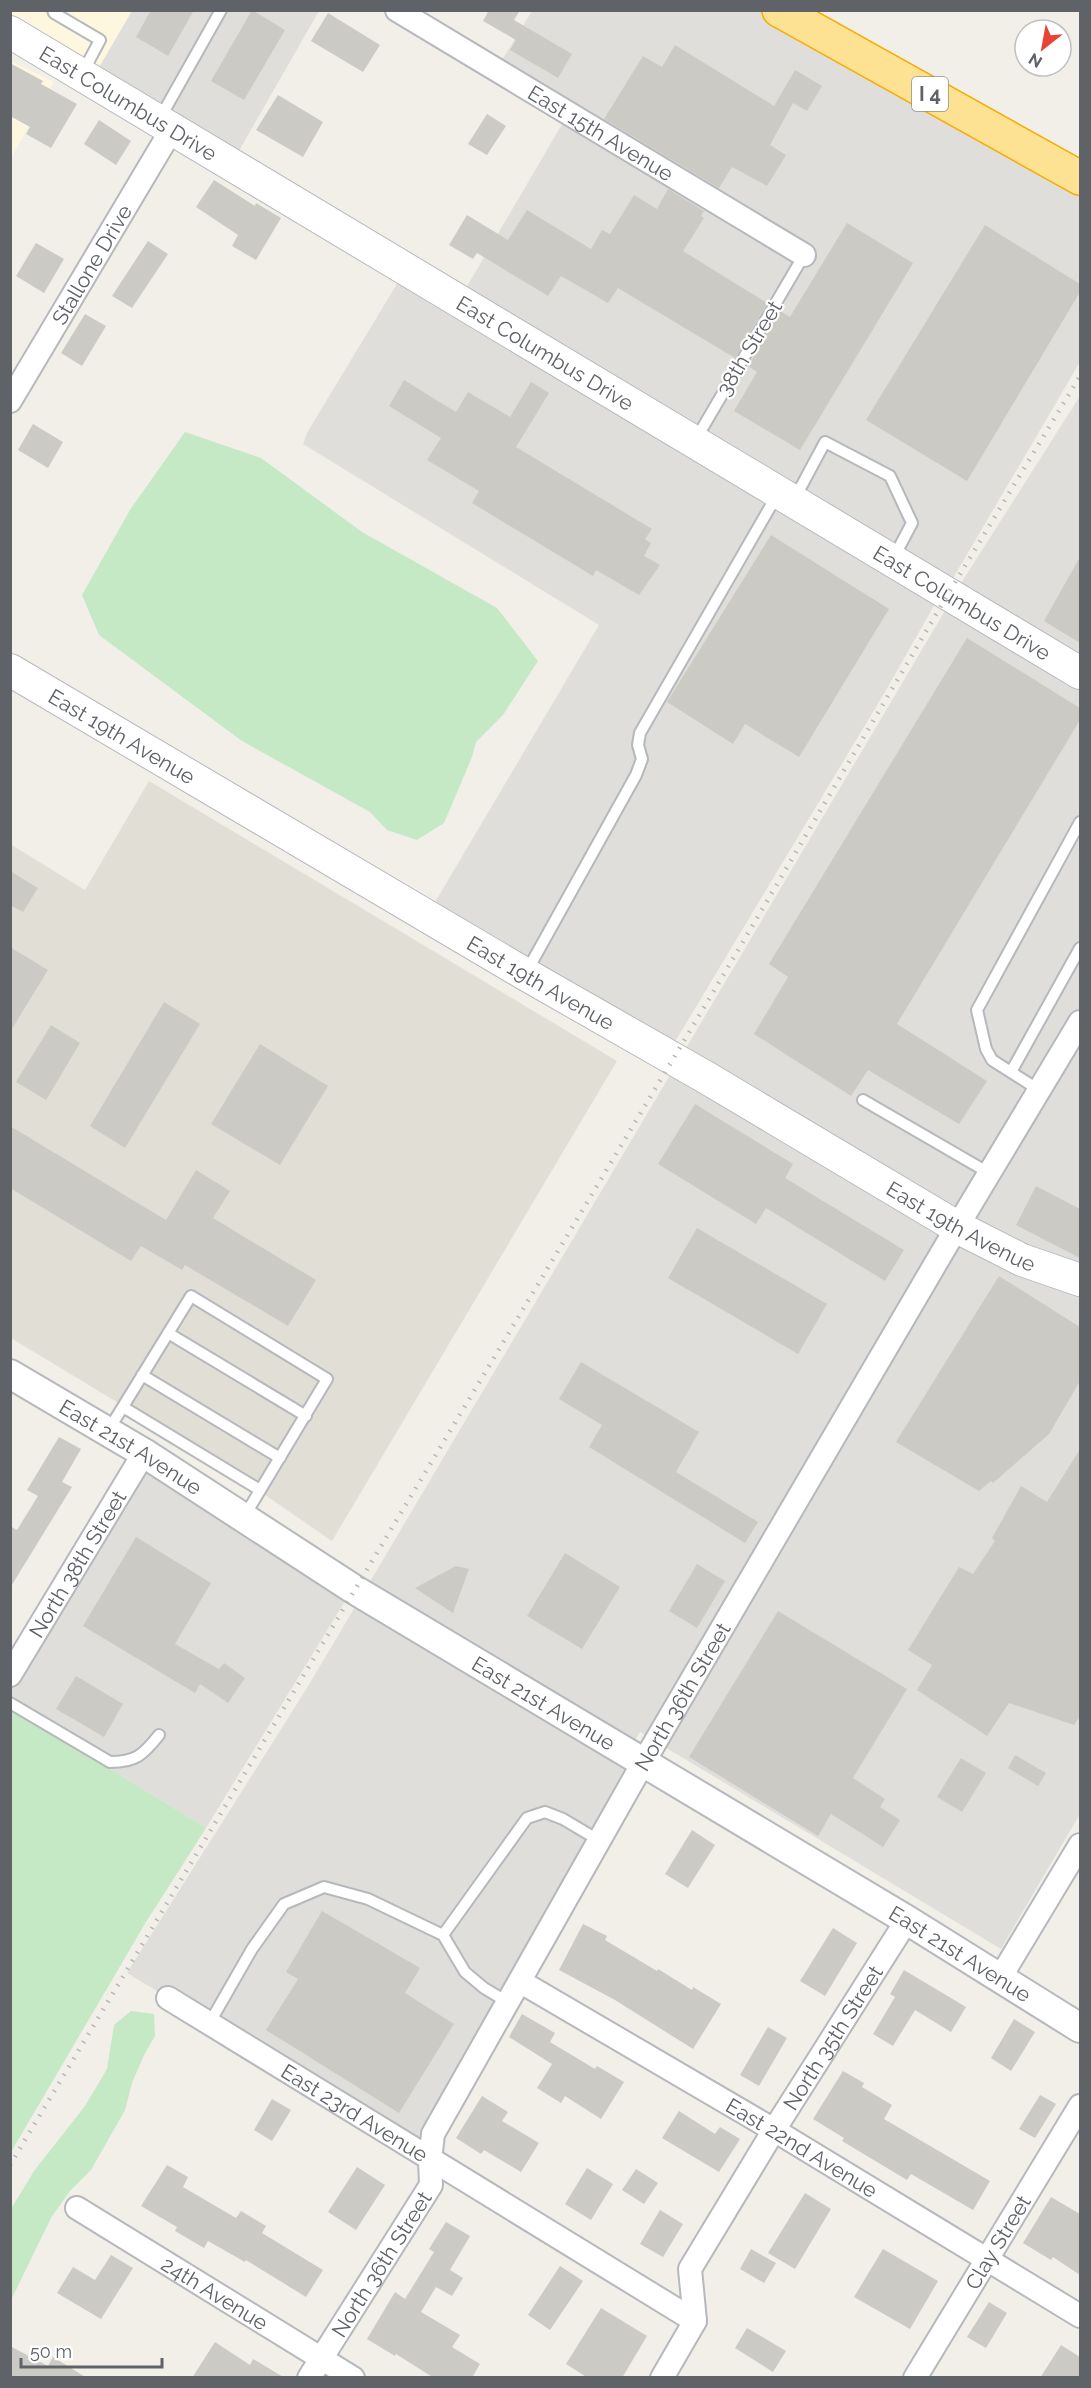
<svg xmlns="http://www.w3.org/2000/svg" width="1091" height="2388" font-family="Raleway,sans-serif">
  <rect width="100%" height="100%" fill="#f1efe8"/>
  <!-- commercial -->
  <path fill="#fef7e0" d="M10,11H139L98,83L11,28Z
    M11,61L54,82L11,158Z"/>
  <!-- industrial -->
  <path fill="#e0deda" d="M132,11H319L232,163L92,79Z
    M532,11H777L1080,188V362L946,590L459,300L568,114L496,70Z
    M403,274L940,595L885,692L667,1055L428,914L599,625L303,444L308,431Z
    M1080,396V1814L1001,1949L640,1732L623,1760L635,1768L417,2147L127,1973L307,1688L965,577Z
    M138,1468L350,1593L206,1828L11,1708V1684Z"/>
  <!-- education -->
  <path fill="#e1ded6" d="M149,781L617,1061L332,1541L229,1470L11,1338L10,844L85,890Z"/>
  <!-- green -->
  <path fill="#c5e8c5" d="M185,432L261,458L362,532L497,608L538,661L503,715L476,742L472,757L444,823L417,840L387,830L370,812L242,741L99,635L82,595L130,510Z
    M11,1708L206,1828L146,1922L11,2152Z
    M131,2011L154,2014L155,2036L144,2055L132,2083L125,2110L91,2170L70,2191L52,2216L11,2300V2209L34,2171L85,2106L107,2069L114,2025Z"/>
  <!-- building -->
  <path fill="#cccac5" d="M151,10H194L168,56L136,37Z
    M252,10L285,30L244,100L211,81Z
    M489,10H520L514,20L572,54L558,78L510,50L516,40L483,21Z
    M328,13L380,45L363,72L311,41Z
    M675,45L774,106L795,70L822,86L807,111L793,103L770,145L786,155L767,186L732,167L719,188L604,119L643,56L662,67Z
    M10,63L43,81L41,84L77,104L51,148L26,134L30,127L10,116Z
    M278,95L323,122L303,157L256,130Z
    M487,114L506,126L487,155L468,144Z
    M99,120L131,141L116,165L84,144Z
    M214,180L255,206L256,203L281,218L256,260L232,246L238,235L196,207Z
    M668,189L704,211L701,216L704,218L683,251L767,303L735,358L618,288L608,303L561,276L548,296L477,253L473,259L449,245L467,215L508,240L527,210L591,249L602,230L610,234L634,195L657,209Z
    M847,223L913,263L800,450L734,411L757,372L748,366L780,311L790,317Z
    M985,225L1080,284V292L967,481L866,420Z
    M148,241L168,254L132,308L112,296Z
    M36,243L64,259L44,293L16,276Z
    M85,314L106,326L82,366L61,353Z
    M404,380L456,412L468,392L510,417L531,382L549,393L516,447L652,529L645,539L651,543L644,556L660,565L639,595L596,570L593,576L472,503L479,491L427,460L441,438L389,406Z
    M33,424L63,442L48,468L18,450Z
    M771,535L889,609L799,757L745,724L733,744L667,702Z
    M1080,557V643L1044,621Z
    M967,638L1080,708V720L897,1024L987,1081L959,1124L868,1070L851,1096L754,1034L788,977L769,964Z
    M10,871L38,888L23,912L10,905Z
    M10,947L48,970L10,1032Z
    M164,1002L200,1024L125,1148L90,1126Z
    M51,1025L80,1043L46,1100L16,1082Z
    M260,1044L328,1086L280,1165L211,1124Z
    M695,1104L793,1164L785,1178L904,1250L885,1281L766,1208L756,1224L658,1164Z
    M10,1126L166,1220L196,1170L230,1191L213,1218L316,1280L288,1326L185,1265L182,1270L141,1246L131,1261L10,1188Z
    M1036,1186L1080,1209V1258L1016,1225Z
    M697,1228L827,1304L798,1354L668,1278Z
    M999,1276L1080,1327V1381L1049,1434L993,1483L991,1481L979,1491L896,1442Z
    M581,1362L699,1432L676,1472L758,1522L745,1543L589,1447L602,1425L559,1399Z
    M59,1437L81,1449L62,1482L72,1487L10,1588V1526L17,1530L38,1496L27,1490Z
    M1080,1449V1716L1074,1725L1009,1703L987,1736L917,1690L932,1665L908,1650L959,1567L973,1574L995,1541L992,1538L1021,1486L1047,1502Z
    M136,1537L211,1583L175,1644L219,1669L224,1663L245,1678L228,1703L200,1684L195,1693L83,1626Z
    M565,1553L620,1587L582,1649L527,1616Z
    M697,1564L725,1581L697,1628L669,1611Z
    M456,1566L469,1569L453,1613L415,1588Z
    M778,1611L907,1689L853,1778L885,1799L880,1807L900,1820L883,1847L831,1814L818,1836L689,1757Z
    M76,1676L123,1704L104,1737L56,1709Z
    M1015,1755L1046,1773L1038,1786L1008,1768Z
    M961,1758L986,1773L962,1812L937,1797Z
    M692,1830L715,1845L688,1888L665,1874Z
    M322,1911L420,1968L405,1993L454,2024L399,2113L266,2030L298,1979L286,1972Z
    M583,1924L607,1936L605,1940L657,1971L658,1969L692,1990L693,1987L721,2004L693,2049L615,2000L559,1970Z
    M833,1928L857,1943L825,1996L800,1981Z
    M904,1970L966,2007L951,2032L915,2010L893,2046L873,2034L895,1997L890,1994Z
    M522,2014L555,2033L550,2042L595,2069L597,2066L624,2082L601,2119L565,2096L561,2103L537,2088L552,2064L509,2037Z
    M1014,2019L1035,2032L1011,2071L991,2058Z
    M768,2027L787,2038L759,2086L740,2075Z
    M843,2071L864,2083L862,2087L892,2105L884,2119L990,2181L973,2210L911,2174L907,2180L842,2141L844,2138L813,2119Z
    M1040,2095L1056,2104L1035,2138L1019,2129Z
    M482,2096L508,2112L502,2121L539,2143L521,2172L484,2150L481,2154L456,2138Z
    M272,2099L291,2110L272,2141L254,2130Z
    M679,2111L715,2134L720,2127L740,2139L719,2172L662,2138Z
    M167,2165L188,2177L183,2187L236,2218L241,2211L266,2226L262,2233L323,2270L306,2297L246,2260L245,2262L208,2241L204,2248L175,2231L177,2227L141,2206Z
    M357,2167L385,2185L356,2230L328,2212Z
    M587,2168L613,2184L591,2220L565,2204Z
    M636,2169L658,2183L644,2204L622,2190Z
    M805,2193L831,2209L795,2269L768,2253Z
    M1051,2197L1080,2214V2275L1053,2257L1051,2260L1023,2243Z
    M660,2210L683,2224L663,2257L640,2244Z
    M446,2222L470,2236L450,2270L463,2278L452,2296L436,2287L421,2312L460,2335L452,2347L480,2364L472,2378H434L396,2354L395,2356L367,2339L395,2292L405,2299L434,2252L429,2249Z
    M751,2249L776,2263L764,2283L740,2269Z
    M883,2249L938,2281L910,2329L854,2297Z
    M111,2255L133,2268L101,2319L57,2293L73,2267L95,2280Z
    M560,2266L583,2281L550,2330L528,2315Z
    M989,2302L1007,2313L986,2348L967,2337Z
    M601,2308L647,2336L622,2378H588L566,2364Z
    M747,2328L786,2351L773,2372L735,2348Z
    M215,2342L250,2365L253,2359L285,2378H192Z
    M1061,2345L1080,2357V2378H1040Z
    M10,2346L48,2366L53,2357L87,2378H10Z"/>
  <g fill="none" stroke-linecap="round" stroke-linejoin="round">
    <defs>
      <path id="service" d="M53,10L54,13L100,40L83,72
        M159,120L221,10
        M696,439L804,255
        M795,498L825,442L890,476L912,523L894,557
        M527,971L636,775L642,759L638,745L640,733L777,495
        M1011,1072L1080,948
        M1039,1090L992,1060L986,1049L977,1010L1080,822
        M863,1100L989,1173
        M168,1333L306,1416
        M142,1375L280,1458
        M123,1407L260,1490
        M108,1431L191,1296L327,1379L244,1517
        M10,1703L110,1762C136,1762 143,1755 159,1735
        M443,1935L527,1818L545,1812L563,1819L600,1841
        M209,2024L252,1949L284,1904L324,1887L368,1899L443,1935L465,1972L484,1988L509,2003"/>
      <g id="minor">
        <path id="s1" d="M397,10L804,255"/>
        <path id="s2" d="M10,401L172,129"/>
        <path id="s3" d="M10,1675L144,1453"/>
        <path d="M1000,1978L1080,1845"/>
        <path id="s4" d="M521,1982L774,2130L1080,2316"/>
        <path id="s5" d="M168,1998L695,2321"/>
        <path id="s6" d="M77,2208L353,2378"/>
        <path id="s7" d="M309,2378L431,2185L430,2160L433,2134L643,1763L957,1227L1080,1022"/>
        <path id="s8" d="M662,2378L695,2321L690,2269L774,2130L907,1920"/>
        <path id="s9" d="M915,2378L1080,2106"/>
      </g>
      <g id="tertiary">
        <path id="s10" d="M10,1374L144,1453L355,1590L907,1920L1080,2028"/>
      </g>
      <g id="secondary">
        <path id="s11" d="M10,32L1080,673"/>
        <path id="s12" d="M10,670L525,974L707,1078L957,1227L1022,1260L1080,1280"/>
      </g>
      <path id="motorway" d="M779,10L1080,178"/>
    </defs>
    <!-- service casing -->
    <use href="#service" stroke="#b5b8bc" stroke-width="14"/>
    <!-- minor casing -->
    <use href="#minor" stroke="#b5b8bc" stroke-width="26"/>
    <!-- tertiary casing -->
    <use href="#tertiary" stroke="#b5b8bc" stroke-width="32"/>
    <!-- secondary casing -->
    <use href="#secondary" stroke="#b6babf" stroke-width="34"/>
    <!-- motorway casing -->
    <use href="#motorway" stroke="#f9ab00" stroke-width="36"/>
    <!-- service -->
    <use href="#service" stroke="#fff" stroke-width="10"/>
    <!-- minor -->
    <use href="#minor" stroke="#fff" stroke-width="22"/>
    <!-- tertiary -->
    <use href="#tertiary" stroke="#fff" stroke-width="28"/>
    <!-- secondary -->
    <use href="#secondary" stroke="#fff" stroke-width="32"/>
    <!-- motorway -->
    <use href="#motorway" stroke="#fde293" stroke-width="33"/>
    <!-- rail -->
    <path stroke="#b6b7b8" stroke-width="4.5" stroke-dasharray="1.5 8" stroke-linecap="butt" d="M10,2165L724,974L948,594L1080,376"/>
  </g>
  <g text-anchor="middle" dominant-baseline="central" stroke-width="4.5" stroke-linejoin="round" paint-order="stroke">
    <!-- shield labels -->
    <rect fill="#fff" stroke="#8f9295" stroke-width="1.5" x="912" y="77" width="36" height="34" rx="4.5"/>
    <g font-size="20" font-weight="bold" fill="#5f6368">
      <text x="930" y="94">I 4</text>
    </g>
    <!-- street labels -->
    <g font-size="21" fill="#5f6368" stroke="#fff">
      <text stroke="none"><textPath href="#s11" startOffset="138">East Columbus Drive</textPath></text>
      <text stroke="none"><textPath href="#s1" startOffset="238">East 15th Avenue</textPath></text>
      <text stroke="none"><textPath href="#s2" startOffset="159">Stallone Drive</textPath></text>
      <text transform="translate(749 348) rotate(-59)">38th Street</text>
      <text stroke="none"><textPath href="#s11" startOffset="624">East Columbus Drive</textPath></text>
      <text stroke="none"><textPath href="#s11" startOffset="1110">East Columbus Drive</textPath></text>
      <text stroke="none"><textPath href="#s12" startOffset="130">East 19th Avenue</textPath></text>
      <text stroke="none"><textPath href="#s12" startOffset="616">East 19th Avenue</textPath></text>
      <text stroke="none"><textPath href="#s12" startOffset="1102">East 19th Avenue</textPath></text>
      <text stroke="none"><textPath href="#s10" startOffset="141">East 21st Avenue</textPath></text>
      <text stroke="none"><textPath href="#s3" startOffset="130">North 38th Street</textPath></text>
      <text stroke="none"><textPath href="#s7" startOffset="783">North 36th Street</textPath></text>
      <text stroke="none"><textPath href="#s10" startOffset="627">East 21st Avenue</textPath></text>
      <text stroke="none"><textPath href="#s10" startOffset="1113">East 21st Avenue</textPath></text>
      <text stroke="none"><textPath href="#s8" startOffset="390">North 35th Street</textPath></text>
      <text stroke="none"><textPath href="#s5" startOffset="219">East 23rd Avenue</textPath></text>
      <text stroke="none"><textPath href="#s4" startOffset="326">East 22nd Avenue</textPath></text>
      <text stroke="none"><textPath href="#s9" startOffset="159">Clay Street</textPath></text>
      <text stroke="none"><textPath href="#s7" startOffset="135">North 36th Street</textPath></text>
      <text stroke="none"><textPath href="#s6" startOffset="162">24th Avenue</textPath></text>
    </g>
  </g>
  <!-- border -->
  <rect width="1091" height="2388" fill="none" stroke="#5f6368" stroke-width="24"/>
  <!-- north arrow -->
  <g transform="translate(1043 48) rotate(211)"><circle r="28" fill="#ffffff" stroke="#bfc1c3" stroke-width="1.5"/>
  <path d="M0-4.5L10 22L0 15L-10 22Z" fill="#ea4335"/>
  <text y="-9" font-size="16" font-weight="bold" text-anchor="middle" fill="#5f6368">N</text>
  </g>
  <!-- scale -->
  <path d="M21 2358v9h141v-9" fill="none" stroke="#5f6368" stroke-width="3"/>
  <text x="30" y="2358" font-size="18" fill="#5f6368" stroke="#ffffff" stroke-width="4.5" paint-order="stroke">50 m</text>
</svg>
